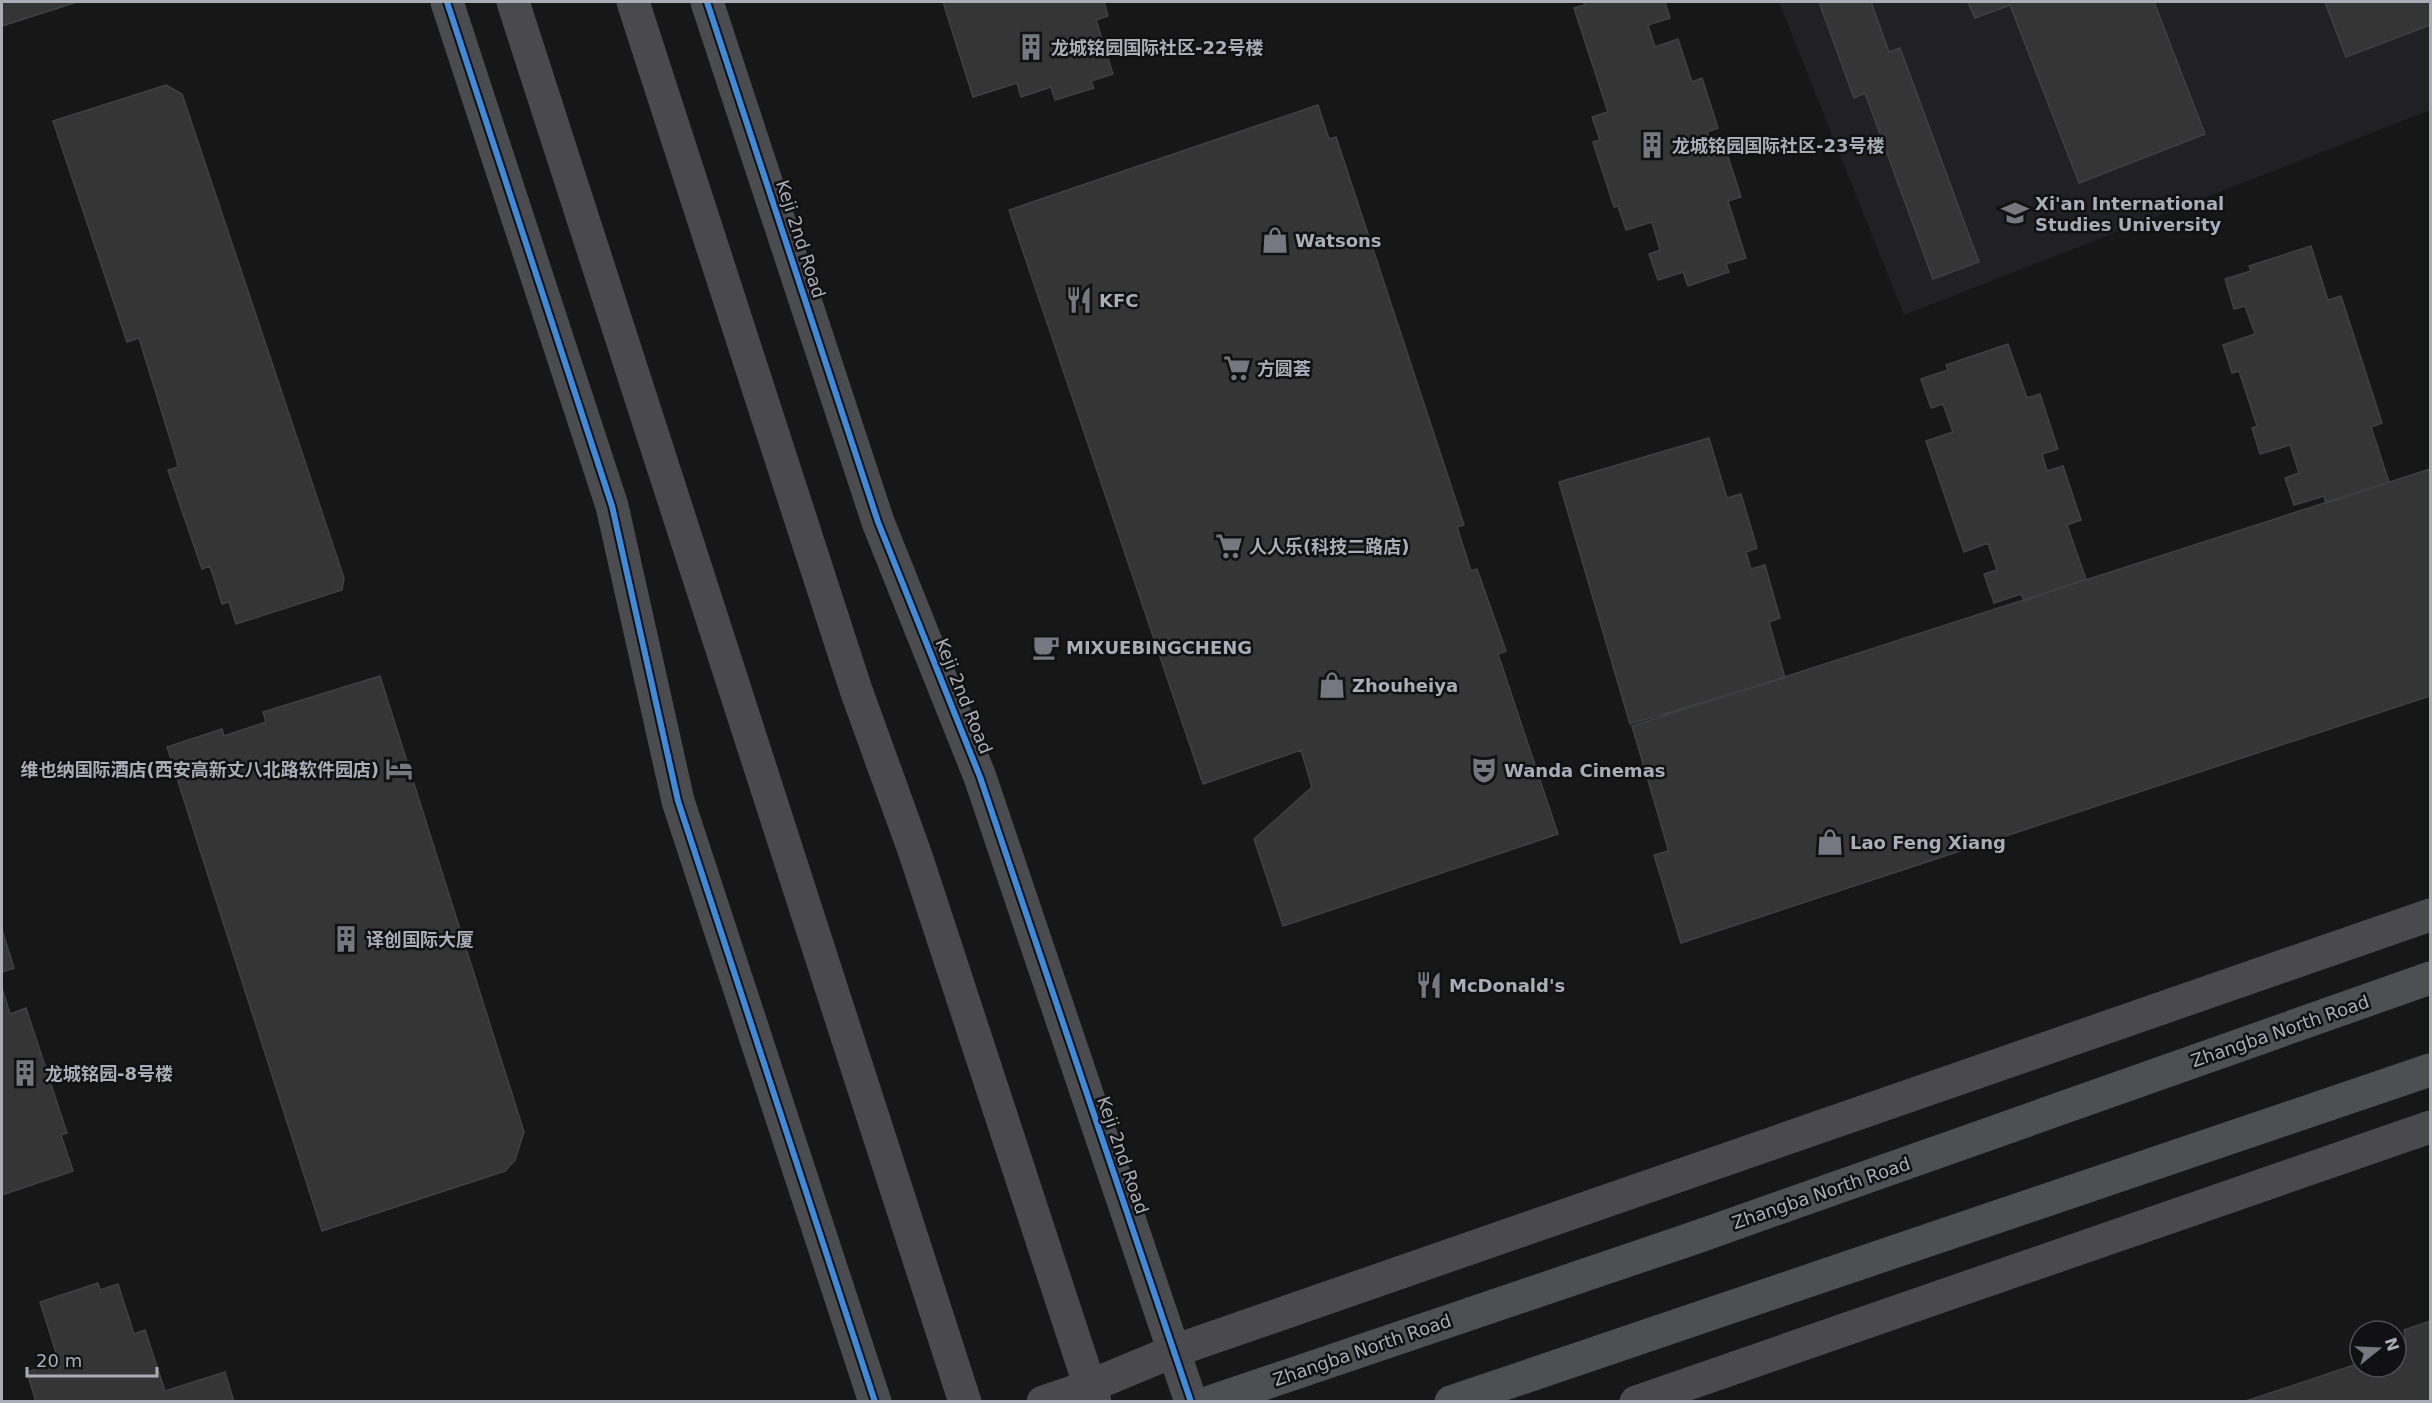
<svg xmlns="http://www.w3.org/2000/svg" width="2432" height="1403" font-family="'DejaVu Sans','Noto Sans SC',sans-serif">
  <rect width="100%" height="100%" fill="#171717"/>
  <!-- built -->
  <path fill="#212123" d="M1779,2H2430V110L1904,315Z"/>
  <!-- building -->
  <path fill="#353536" stroke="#3f4043" stroke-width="1.5" d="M2,2H77L2,26Z
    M943,2H1104L1108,16L1096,20L1113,74L1091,81L1094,88L1055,100L1051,87L1021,97L1017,83L973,97Z
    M1583,2H1665L1670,18L1648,25L1655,47L1678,39L1692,82L1702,78L1718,128L1707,132L1713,150L1725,147L1741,197L1728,201L1746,258L1726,264L1729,272L1688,286L1683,272L1658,280L1649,254L1660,250L1652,222L1626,230L1618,206L1614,207L1593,142L1600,140L1592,117L1608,112L1574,8L1585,5Z
    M1819,2H1871L1889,52L1900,48L1979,262L1933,279L1865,93L1854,98Z
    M1968,2H2154L2205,134L2079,183L2010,5L1975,18Z
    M2325,2H2430V25L2346,57Z
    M166,85L182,94L344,578L342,590L236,624L229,602L222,604L210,566L202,569L168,470L178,467L176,458L139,338L127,342L53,121Z
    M1318,105L1329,139L1336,137L1464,525L1457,527L1471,571L1477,569L1506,651L1498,654L1558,834L1283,926L1254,839L1312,787L1301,750L1203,784L1009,210Z
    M2311,246L2328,300L2341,296L2382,423L2371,427L2389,482L2326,503L2324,496L2294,505L2285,478L2299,473L2290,445L2260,454L2252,428L2257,426L2239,371L2232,373L2223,345L2255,334L2245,306L2234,309L2225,279L2251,271L2249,266Z
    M2008,344L2027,398L2040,394L2058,449L2042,454L2047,471L2063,466L2081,520L2067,525L2086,579L2024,601L2021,594L1994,603L1984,574L1997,570L1988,543L1964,552L1926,441L1953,432L1943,404L1931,408L1921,379L1948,370L1946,365Z
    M1709,438L1727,498L1741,494L1757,548L1746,552L1751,569L1765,565L1780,618L1769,622L1785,678L1630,724L1559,482Z
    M2430,469V696L1681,943L1654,855L1668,851L1667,845L1632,726Z
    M380,676L524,1132L515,1160L505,1171L322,1231L167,747L222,729L224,736L266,722L263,712Z
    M2,930L14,968L2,972Z
    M2,988L10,1014L26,1008L67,1133L61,1135L73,1171L2,1195Z
    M98,1283L100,1290L118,1284L134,1334L145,1330L165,1391L225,1372L234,1402H36L27,1372L59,1362L40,1302Z
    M2430,1321V1401L2243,1402L2360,1363V1367H2396V1351L2407,1347L2404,1330Z"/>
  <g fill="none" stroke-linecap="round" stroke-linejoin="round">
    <!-- minor -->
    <path stroke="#4b4c50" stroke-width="33" d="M447,2L612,506L678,801L875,1402
      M707,2L878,522L980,777L1191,1402"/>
    <!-- secondary -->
    <path stroke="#4a4a4e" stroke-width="33" d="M513,2L965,1402
      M633,2L856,690L915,853L1095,1402
      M1043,1402L1090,1386L1174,1351L2430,915
      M1636,1402L2430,1127"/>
    <!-- primary -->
    <path stroke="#4d4f52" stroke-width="33" d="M1210,1402L1694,1238L2430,978
      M1451,1402L2430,1070"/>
    <defs>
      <path id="cycleway" d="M447,2L612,506L678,801L875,1402
        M707,2L878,522L980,777L1191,1402"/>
    </defs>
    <!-- cycleway casing -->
    <use href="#cycleway" stroke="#111113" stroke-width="10"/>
    <!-- cycleway -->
    <use href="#cycleway" stroke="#408adc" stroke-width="6"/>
  </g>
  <!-- icons -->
  <defs>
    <symbol id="building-bare" viewBox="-9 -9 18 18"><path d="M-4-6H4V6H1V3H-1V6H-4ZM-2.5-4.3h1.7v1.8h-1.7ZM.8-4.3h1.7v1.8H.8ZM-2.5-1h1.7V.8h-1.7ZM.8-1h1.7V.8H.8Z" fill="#757880" stroke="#111113" stroke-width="2.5" paint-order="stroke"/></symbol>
    <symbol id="university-bare" viewBox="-9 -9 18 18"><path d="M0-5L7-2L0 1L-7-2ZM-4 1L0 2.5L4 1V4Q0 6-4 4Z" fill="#757880" stroke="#111113" stroke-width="2.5" paint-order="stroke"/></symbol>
    <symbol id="shop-bare" viewBox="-9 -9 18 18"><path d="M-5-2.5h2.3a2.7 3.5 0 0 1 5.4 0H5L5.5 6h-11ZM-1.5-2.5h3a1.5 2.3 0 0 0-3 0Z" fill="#757880" stroke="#111113" stroke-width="2.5" paint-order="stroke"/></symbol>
    <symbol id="restaurant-bare" viewBox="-9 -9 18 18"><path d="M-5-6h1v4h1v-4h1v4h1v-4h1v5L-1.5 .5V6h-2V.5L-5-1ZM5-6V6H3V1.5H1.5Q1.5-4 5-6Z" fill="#757880" stroke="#111113" stroke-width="2.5" paint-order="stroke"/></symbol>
    <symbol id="supermarket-bare" viewBox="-9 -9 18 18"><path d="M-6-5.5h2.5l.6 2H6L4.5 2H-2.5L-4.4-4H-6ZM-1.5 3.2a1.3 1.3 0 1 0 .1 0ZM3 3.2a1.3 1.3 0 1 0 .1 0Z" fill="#757880" stroke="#111113" stroke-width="2.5" paint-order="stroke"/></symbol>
    <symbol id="cafe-bare" viewBox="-9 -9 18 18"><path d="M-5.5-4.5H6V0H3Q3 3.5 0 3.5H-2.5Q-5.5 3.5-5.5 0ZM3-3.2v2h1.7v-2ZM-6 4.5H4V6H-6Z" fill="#757880" stroke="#111113" stroke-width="2.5" paint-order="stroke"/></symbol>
    <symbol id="hotel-bare" viewBox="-9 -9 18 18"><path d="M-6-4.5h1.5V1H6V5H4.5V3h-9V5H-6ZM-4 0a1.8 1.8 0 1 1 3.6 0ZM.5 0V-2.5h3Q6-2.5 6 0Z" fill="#757880" stroke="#111113" stroke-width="2.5" paint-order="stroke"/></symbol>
    <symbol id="theatre-bare" viewBox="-9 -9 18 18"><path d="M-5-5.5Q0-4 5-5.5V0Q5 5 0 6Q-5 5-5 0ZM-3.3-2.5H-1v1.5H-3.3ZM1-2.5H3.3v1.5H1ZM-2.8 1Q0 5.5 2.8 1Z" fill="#757880" stroke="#111113" stroke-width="2.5" paint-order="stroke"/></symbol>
  </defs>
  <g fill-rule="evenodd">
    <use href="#building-bare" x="1012" y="28" width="38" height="38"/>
    <use href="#building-bare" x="1633" y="126" width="38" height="38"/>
    <use href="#university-bare" x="1996" y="194" width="38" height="38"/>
    <use href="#shop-bare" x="1256" y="221" width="38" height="38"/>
    <use href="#restaurant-bare" x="1060" y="281" width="38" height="38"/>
    <use href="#supermarket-bare" x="1218" y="349" width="38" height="38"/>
    <use href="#supermarket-bare" x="1210" y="527" width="38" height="38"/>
    <use href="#cafe-bare" x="1027" y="628" width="38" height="38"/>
    <use href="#shop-bare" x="1313" y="666" width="38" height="38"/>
    <use href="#hotel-bare" x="380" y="750" width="38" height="38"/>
    <use href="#theatre-bare" x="1465" y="751" width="38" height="38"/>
    <use href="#shop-bare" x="1811" y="823" width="38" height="38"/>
    <use href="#building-bare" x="327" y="920" width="38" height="38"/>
    <use href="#restaurant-bare" x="1410" y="966" width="38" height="38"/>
    <use href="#building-bare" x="6" y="1054" width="38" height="38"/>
  </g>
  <g text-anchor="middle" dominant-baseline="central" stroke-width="5" stroke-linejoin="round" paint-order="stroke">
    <!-- poi labels -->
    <g font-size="18" font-weight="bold" fill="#a8adb8" stroke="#111113" text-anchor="start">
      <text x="1051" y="47">龙城铭园国际社区-22号楼</text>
      <text x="1672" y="145">龙城铭园国际社区-23号楼</text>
      <text x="2035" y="203">Xi'an International<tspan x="2035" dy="21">Studies University</tspan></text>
      <text x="1295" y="240">Watsons</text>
      <text x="1099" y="300">KFC</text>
      <text x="1257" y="368">方圆荟</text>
      <text x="1249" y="546">人人乐(科技二路店)</text>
      <text x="1066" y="647">MIXUEBINGCHENG</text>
      <text x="1352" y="685">Zhouheiya</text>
      <text x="379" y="769" text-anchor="end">维也纳国际酒店(西安高新丈八北路软件园店)</text>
      <text x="1504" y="770">Wanda Cinemas</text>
      <text x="1850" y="842">Lao Feng Xiang</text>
      <text x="366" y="939">译创国际大厦</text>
      <text x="1449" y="985">McDonald's</text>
      <text x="45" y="1073">龙城铭园-8号楼</text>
    </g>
    <!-- street labels -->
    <g font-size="18" fill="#a8adb8" stroke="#111113">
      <text transform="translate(801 239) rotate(72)">Keji 2nd Road</text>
      <text transform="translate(964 696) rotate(68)">Keji 2nd Road</text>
      <text transform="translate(2280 1031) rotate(-19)">Zhangba North Road</text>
      <text transform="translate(1123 1155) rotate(71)">Keji 2nd Road</text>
      <text transform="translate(1821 1193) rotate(-19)">Zhangba North Road</text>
      <text transform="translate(1362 1350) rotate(-19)">Zhangba North Road</text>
    </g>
  </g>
  <!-- border -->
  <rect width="2432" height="1403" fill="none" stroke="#a8adb8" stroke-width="6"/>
  <!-- north arrow -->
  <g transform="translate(2378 1349) rotate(72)"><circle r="28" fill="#111113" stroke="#4d4f55" stroke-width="1.5"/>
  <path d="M0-4.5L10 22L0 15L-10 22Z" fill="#757880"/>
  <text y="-9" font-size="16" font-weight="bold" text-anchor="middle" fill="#a8adb8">N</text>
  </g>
  <!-- scale -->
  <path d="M27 1367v9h130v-9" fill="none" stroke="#a8adb8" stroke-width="3"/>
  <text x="36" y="1367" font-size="18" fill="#a8adb8" stroke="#111113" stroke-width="4.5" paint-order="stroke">20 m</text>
</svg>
